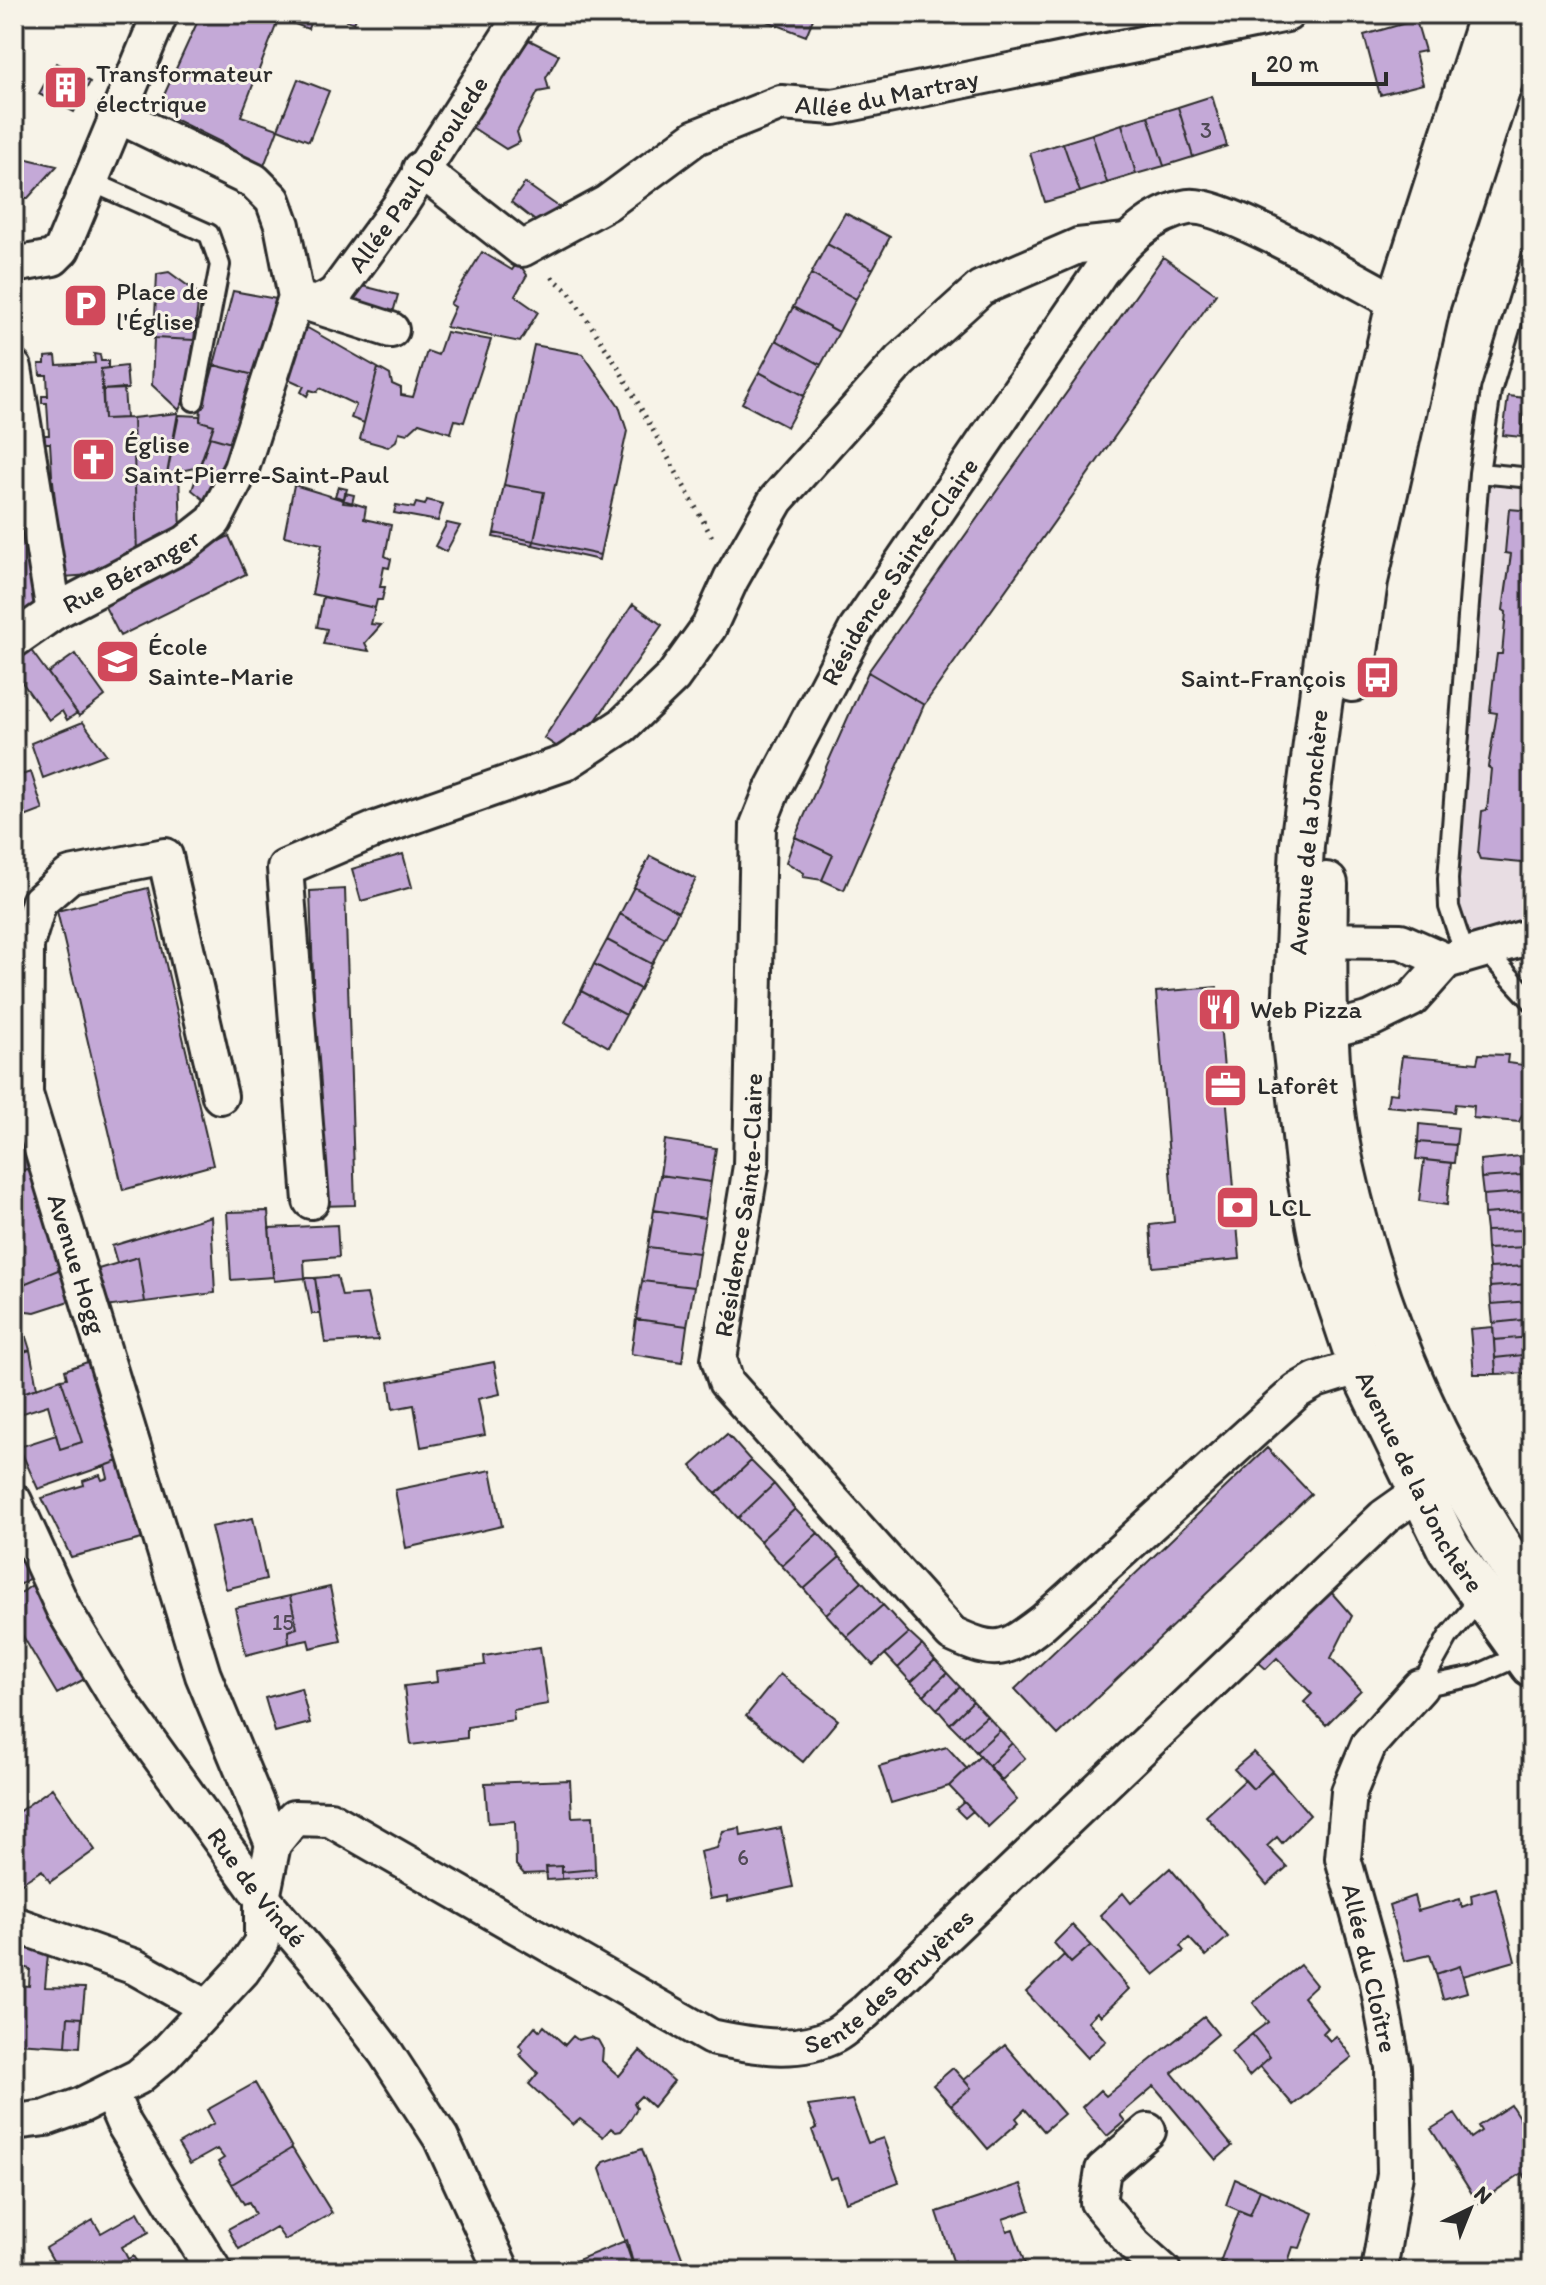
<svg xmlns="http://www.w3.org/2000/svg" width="1546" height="2285" font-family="Itim,sans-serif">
  <rect width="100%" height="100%" fill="#f7f3e8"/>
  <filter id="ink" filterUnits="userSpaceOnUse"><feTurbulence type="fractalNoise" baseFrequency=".0125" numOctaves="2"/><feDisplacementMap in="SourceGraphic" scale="16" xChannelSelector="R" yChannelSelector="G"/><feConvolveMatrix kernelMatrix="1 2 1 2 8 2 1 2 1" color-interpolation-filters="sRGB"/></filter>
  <g filter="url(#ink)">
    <!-- built -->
    <path fill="#e8dde3" d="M1479,473L1532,478V936L1465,955L1449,907Z"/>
    <!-- building -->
    <path fill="#c4a9d7" stroke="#2b2b2b" stroke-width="2" d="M201,14H313L308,29L279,18L241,116L278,129L262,171L225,144L174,119L164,95Z
      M331,14H358L354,23Z
      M748,14H815L806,36Z
      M1416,20L1425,51L1415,53L1423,84L1380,95L1364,35Z
      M529,40L559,55L546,78L549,90L538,92L517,132L520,142L506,149L467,124Z
      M56,63L90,82L74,112L39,94Z
      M298,79L329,91L309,141L278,129Z
      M1212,96L1227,146L1193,157L1178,107Z
      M1178,107L1193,157L1164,166L1148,116Z
      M1148,116L1164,166L1136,174L1122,124Z
      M1122,124L1136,174L1107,183L1092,134Z
      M1092,134L1107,183L1080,192L1063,143Z
      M1063,143L1080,192L1045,202L1030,153Z
      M14,157H19V198H14Z
      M19,157L57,166L28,198H19Z
      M525,183L566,212L543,227L511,202Z
      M845,213L890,237L873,269L827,244Z
      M827,244L873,269L856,299L811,274Z
      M482,252L512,270L518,262L527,275L515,296L538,312L520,342L446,327L455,307L450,304Z
      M1163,257L1216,294L924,705L868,672Z
      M169,272L199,294L194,340L154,338L157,274Z
      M811,274L856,299L839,332L793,307Z
      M359,285L398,295L392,316L351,306Z
      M233,291L282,300L258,376L214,365Z
      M793,307L839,332L821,365L776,340Z
      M304,326L378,368L364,423L351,418L356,405L320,388L317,392L310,390L307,396L301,392L304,386L284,377Z
      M446,332L491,340L464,422L455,420L451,433L419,423L407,434L399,432L396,441L388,447L360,439L378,368L390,375L392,384L401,388V395L413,397L427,351L438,355Z
      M154,338L194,340L185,398L179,410L152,385Z
      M776,340L821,365L804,396L759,372Z
      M534,345L583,354L619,406L627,431L600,555L534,541L544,492L504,485Z
      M94,354L100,355L101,361H108V368L101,369L104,419L133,418L137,555L106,574L63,577L60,528H54L55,506H51V500H55L53,481H49V474L52,475L50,443H45L44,435H49L47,403H42V396H48L47,375H40L39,364H45V357L56,356L57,365L95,363Z
      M214,365L258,376L238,445L210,437L214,425L200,421L202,393L206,394Z
      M126,366L128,389L103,390L101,369Z
      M759,372L804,396L787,427L742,403Z
      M124,388L126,418L104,419L103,390Z
      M1508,396L1525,398L1521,437L1503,435Z
      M1525,398H1532V439L1521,437Z
      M178,413L167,474L179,471L181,533L137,555L133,418Z
      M179,415L200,416V421L214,425L199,467L167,474Z
      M210,437L238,445L208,503L192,490Z
      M14,474L30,534L41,599L14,620Z
      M294,485L366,507L364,519L391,525L385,556L391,559L389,568L384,567L380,587H385L382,600H377L375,608L312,594L322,544L284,536Z
      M504,485L544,492L534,541L494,533Z
      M338,487L347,489L344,499L335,496Z
      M345,493L354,495L352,504L343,503Z
      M427,500L443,504L438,521L394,513L396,505L414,508L416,503L425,505Z
      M1509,509L1532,511V864L1480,859L1478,854L1482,811L1487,810L1491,769L1488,767L1497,713L1490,712L1493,683L1497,654H1502L1506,612L1503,610L1511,554L1505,553Z
      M447,523L460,526L446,552L435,546Z
      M494,533L534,541L533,545L493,537Z
      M229,536L246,574L120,636L102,601Z
      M534,541L600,555L599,560L533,545Z
      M323,597L375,608L371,624L381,625L365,643L369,651L323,644L327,629L317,627Z
      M633,604L662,625L571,756L544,738Z
      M30,649L77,713L67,720L62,711L49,720L14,671V659Z
      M75,654L105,696L79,716L48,673Z
      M868,672L924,705L844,890L822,880L833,855L795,837Z
      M83,722L106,754L43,778L31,743Z
      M31,772L43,810L14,821V777Z
      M795,837L833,855L822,880L803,877L804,873L786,862Z
      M403,854L412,887L361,901L352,869Z
      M650,856L696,879L678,912L634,887Z
      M634,887L678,912L665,938L620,914Z
      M148,888L213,1165L123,1190L57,911Z
      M345,889L355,1205L321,1206L310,891Z
      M620,914L665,938L652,964L607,940Z
      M607,940L652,964L640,989L594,964Z
      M594,964L640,989L626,1015L581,991Z
      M1217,987L1240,1259L1153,1267L1150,1225L1174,1222L1156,992Z
      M581,991L626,1015L609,1047L565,1022Z
      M1479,1054L1508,1055L1507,1063L1532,1066L1526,1115H1522L1519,1122L1473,1118L1474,1106L1455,1104L1454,1112L1387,1106L1389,1093L1397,1094L1402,1056L1477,1063Z
      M14,1113L30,1168L14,1174Z
      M1419,1124L1458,1128L1456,1145L1418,1142Z
      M665,1140L716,1148L711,1182L660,1175Z
      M1418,1142L1456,1145L1454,1163L1416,1159Z
      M1520,1156L1521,1175L1481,1178L1480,1160Z
      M1424,1160L1451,1163L1447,1205L1419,1201Z
      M34,1166L63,1268L24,1284L14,1251V1174Z
      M660,1175L711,1182L705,1218L654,1210Z
      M1521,1175L1522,1192L1483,1195L1481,1178Z
      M1522,1192L1524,1211L1484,1214L1483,1195Z
      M654,1210L705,1218L699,1253L648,1247Z
      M268,1211L273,1277L231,1280L227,1212Z
      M1524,1211L1525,1230L1486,1231L1484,1214Z
      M211,1216L215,1293L145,1302L138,1257L117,1263L112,1246Z
      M337,1225L339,1257L304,1260L305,1278L274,1281L269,1228Z
      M1525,1230L1526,1247L1487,1249L1486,1231Z
      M648,1247L699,1253L694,1287L642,1281Z
      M1526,1247L1527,1266L1489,1268L1487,1249Z
      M138,1257L145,1302L105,1307L95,1270Z
      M1527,1266L1529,1284L1490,1287L1489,1268Z
      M63,1268L72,1300L35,1312L17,1310L16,1287Z
      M337,1276L342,1296L367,1294L378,1340L325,1343L315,1278Z
      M305,1278H315L320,1314H312Z
      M642,1281L694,1287L687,1326L636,1319Z
      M1529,1284L1530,1301L1491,1304L1490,1287Z
      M1530,1301L1531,1319L1493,1323L1491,1304Z
      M636,1319L687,1326L682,1362L631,1354Z
      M1531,1319L1532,1337L1494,1340L1493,1323Z
      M22,1324L30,1350L14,1355V1326Z
      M1493,1327L1496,1374H1474L1470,1329Z
      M1532,1337V1354L1495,1358L1494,1340Z
      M30,1350L37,1388L14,1396V1355Z
      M1532,1354V1373L1496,1374L1495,1358Z
      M90,1361L119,1461L38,1489L19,1447L56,1435L60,1449L82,1442L61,1379L67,1378L65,1370Z
      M494,1362L500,1394L478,1399L485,1435L421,1447L414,1405L393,1409L389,1382Z
      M61,1379L82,1442L60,1449L48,1405L14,1416V1396Z
      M727,1434L751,1461L716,1494L691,1466Z
      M1267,1448L1311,1494L1058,1735L1015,1689Z
      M119,1461L142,1539L71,1557L42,1498L84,1485L83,1481L100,1475L102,1480L108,1478L105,1466Z
      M751,1461L774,1484L738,1518L716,1494Z
      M491,1470L502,1526L406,1548L395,1490Z
      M774,1484L795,1509L760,1541L738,1518Z
      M795,1509L818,1533L782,1566L760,1541Z
      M253,1518L266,1579L226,1589L211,1527Z
      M818,1533L840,1557L804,1589L782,1566Z
      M14,1540L31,1577L14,1589Z
      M840,1557L862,1581L826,1614L804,1589Z
      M862,1581L883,1605L847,1637L826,1614Z
      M35,1583L90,1676L57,1694L14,1621V1598Z
      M330,1587L341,1641L310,1648L308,1640L289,1644L288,1631L297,1628L290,1596Z
      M1331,1592L1352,1616L1331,1658L1361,1690L1326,1725L1304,1702L1312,1694L1277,1658L1266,1669L1257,1661Z
      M290,1596L297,1628L288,1631L289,1644L246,1655L235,1608Z
      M883,1605L909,1633L873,1665L847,1637Z
      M909,1633L922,1645L898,1668L885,1654Z
      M922,1645L935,1660L911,1682L898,1668Z
      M540,1647L548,1704L513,1710L514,1720L467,1727V1738L411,1745L404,1686L437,1682L436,1671L485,1665L484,1656Z
      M935,1660L947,1673L924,1695L911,1682Z
      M947,1673L960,1687L937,1709L924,1695Z
      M780,1674L838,1720L803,1762L746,1716Z
      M960,1687L973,1701L950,1724L937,1709Z
      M301,1688L310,1723L275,1732L265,1698Z
      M973,1701L987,1716L963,1737L950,1724Z
      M987,1716L1000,1730L976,1752L963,1737Z
      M1000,1730L1012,1743L989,1766L976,1752Z
      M1012,1743L1025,1758L1002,1780L989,1766Z
      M947,1747L967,1769L949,1786L891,1803L879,1766Z
      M1254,1752L1272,1771L1253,1789L1234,1769Z
      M980,1756L1017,1800L988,1827L949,1786Z
      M1272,1771L1310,1815L1282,1843L1277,1837L1267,1846L1287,1867L1267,1885L1206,1816L1245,1780L1253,1789Z
      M570,1780L572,1817L593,1816L595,1869L562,1872V1866L546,1867L547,1873L524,1874L516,1865L515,1821L488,1823L485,1783Z
      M52,1788L95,1850L50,1882L42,1870L14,1888V1861L20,1856L14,1849V1815Z
      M964,1802L973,1811L965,1818L956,1809Z
      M740,1828L741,1836L781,1828L793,1887L728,1901L727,1896L710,1899L700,1852L717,1848L723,1831Z
      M562,1866V1879L547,1880L546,1867Z
      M1170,1868L1228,1937L1206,1956L1189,1938L1180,1946L1184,1951L1154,1975L1100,1915L1123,1893L1131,1903Z
      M595,1869L596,1877L562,1879V1872Z
      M1496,1888L1515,1961L1463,1976L1460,1966L1436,1974L1430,1955L1404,1961L1389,1905L1414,1896L1418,1911L1460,1899L1462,1907L1472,1903L1471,1895Z
      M1072,1925L1091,1945L1071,1963L1054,1943Z
      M14,1945L48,1954L45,1987L85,1988L82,2018L68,2017L66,2046L14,2043V1981L17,1985L29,1986L30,1969L14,1965Z
      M1091,1945L1129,1989L1101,2016L1097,2012L1088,2021L1106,2041L1087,2058L1026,1992L1064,1955L1071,1963Z
      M1300,1965L1316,1985L1303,1997L1328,2028L1323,2033L1330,2041L1336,2036L1352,2057L1293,2105L1260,2066L1270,2057L1252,2034L1268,2022L1253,2003Z
      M1460,1966L1467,1992L1443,1999L1436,1974Z
      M68,2017L82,2018L80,2047L66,2046Z
      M1204,2017L1218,2034L1172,2073L1232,2146L1216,2160L1154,2086L1120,2115L1125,2121L1107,2136L1082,2107L1100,2090L1106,2096Z
      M535,2026L540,2031L544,2026L565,2045L573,2036L578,2040L590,2037L598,2040L603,2049L602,2061L619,2076L640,2051L674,2081L653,2107L641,2096L634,2103L637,2108L630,2120L621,2131L616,2132L611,2128L603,2137L580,2119L573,2125L529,2084L538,2073L519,2054L523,2050L519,2045Z
      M1252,2034L1270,2057L1249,2076L1231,2052Z
      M1005,2045L1064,2114L1044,2131L1025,2109L1016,2118L1019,2122L988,2149L951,2105L971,2088L964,2080Z
      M953,2068L971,2088L951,2105L933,2085Z
      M255,2083L292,2148L232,2184L218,2162L224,2158L217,2149L190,2164L178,2144L214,2123L207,2110Z
      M852,2100L868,2143L883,2138L899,2182L846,2202L837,2177L830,2179L812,2130L817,2128L808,2106Z
      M1511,2105L1532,2138V2187L1522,2173L1478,2203L1431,2129L1455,2114L1471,2138L1481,2131L1478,2126Z
      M292,2148L332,2213L285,2240L276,2227L239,2249L228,2229L255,2214L249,2202L244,2204L232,2184Z
      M642,2149L687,2271H635L600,2169L604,2162Z
      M1235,2179L1260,2190L1250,2215L1226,2205Z
      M1021,2184L1030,2210L1003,2219L1007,2231L1013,2229L1026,2267L1015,2271H968L964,2261L954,2264L937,2212Z
      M1260,2190L1313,2213L1300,2248L1293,2247L1289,2259L1313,2271H1241L1220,2262L1239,2211L1250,2215Z
      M138,2212L149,2232L122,2247L128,2259L133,2256L143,2271H59L46,2248L93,2220L101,2233Z
      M627,2240L635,2271H565L563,2266Z
      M964,2261L968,2271H939L938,2270Z
      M849,2262L852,2271H824Z"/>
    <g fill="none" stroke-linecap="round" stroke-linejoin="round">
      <defs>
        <path id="service" d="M90,181L209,234L220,265L194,401
          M1479,473L1532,478
          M1484,949L1532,1001
          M1465,955L1449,907L1448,879L1479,473L1491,391L1532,257
          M1484,1594L1448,1637L1420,1687L1475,1676L1526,1653"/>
        <g id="minor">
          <path id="s1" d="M420,169L522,249L607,203L696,137L781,103L834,107L1287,14"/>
          <path d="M14,265L53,258L62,249L160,14"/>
          <path id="s2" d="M296,297C312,306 320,304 335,294L399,207L523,14"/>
          <path d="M310,304L391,330"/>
          <path d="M14,368L54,612"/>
          <path id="s3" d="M14,640L54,612L186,543L214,521L241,469L296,297L282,225L273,200L254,181L115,114"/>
          <path d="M1302,940L1401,941L1446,961"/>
          <path d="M1304,1032L1326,1031L1371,1019L1412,999L1446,961L1532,936"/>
          <path id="s4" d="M220,1096L165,856L70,875L39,902L26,945L25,1094L203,1675L273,1844"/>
          <path d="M311,1201L285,868L376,829L565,763L623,725L673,677L709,627L731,579L776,500L900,361L981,288L1078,246L1126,241"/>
          <path id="s5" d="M1383,1359L1316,1380L1297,1391L1043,1622C1005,1651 997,1655 952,1634L726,1382L719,1359L751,1166L758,825L773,788L856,630L1101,271C1123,244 1151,213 1188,207C1221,201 1361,284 1398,303L1423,302"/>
          <path id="s6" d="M14,1501L64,1610L114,1693L262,1898L317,1962L386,2053L441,2138L502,2271"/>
          <path d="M14,1924L135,1967L206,2007"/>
          <path d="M111,2094L124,2124L214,2271"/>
          <path id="s7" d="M14,2122L46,2118L82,2105L138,2077L164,2055L242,1971L262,1942V1898L273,1844L294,1818L330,1819L711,2037C751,2045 796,2055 835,2035C845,2030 855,2019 865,2012L1384,1517L1442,1476"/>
          <path d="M1148,2131L1103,2170L1098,2202L1135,2246L1163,2271"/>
          <path d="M1379,2271L1395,2174L1393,2067L1377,1979L1343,1858L1349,1792L1369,1744L1420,1687"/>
        </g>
        <g id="tertiary">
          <path id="s8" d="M1491,14L1398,303L1336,581L1302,845L1293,1033L1308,1173L1325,1261L1360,1366L1449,1549L1532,1665"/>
          <path d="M1352,680L1366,581L1429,302L1523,14"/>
          <path d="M1326,884C1325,979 1322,1076 1343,1169C1377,1322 1442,1467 1532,1595"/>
        </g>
      </defs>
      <!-- service casing -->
      <use href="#service" stroke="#2b2b2b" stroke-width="24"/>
      <!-- minor casing -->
      <use href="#minor" stroke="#2b2b2b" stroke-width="40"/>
      <!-- tertiary casing -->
      <use href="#tertiary" stroke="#2b2b2b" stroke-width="48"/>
      <!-- path -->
      <path stroke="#2b2b2b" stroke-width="5" stroke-dasharray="2 6" stroke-linecap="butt" d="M552,277L570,293L619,369L712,537"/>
      <!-- service -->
      <use href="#service" stroke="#f7f3e8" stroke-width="18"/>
      <!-- minor -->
      <use href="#minor" stroke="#f7f3e8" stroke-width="34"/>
      <!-- tertiary -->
      <use href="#tertiary" stroke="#f7f3e8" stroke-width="42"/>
    </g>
  </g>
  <!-- icons -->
  <defs>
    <symbol id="building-square" viewBox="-11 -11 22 22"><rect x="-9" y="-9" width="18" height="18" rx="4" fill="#d1495b" stroke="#f7f3e8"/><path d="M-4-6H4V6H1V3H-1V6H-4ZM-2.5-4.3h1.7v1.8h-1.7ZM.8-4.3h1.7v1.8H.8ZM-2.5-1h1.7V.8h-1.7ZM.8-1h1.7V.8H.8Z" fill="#fff"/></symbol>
    <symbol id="parking-square" viewBox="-11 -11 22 22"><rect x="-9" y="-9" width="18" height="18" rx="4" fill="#d1495b" stroke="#f7f3e8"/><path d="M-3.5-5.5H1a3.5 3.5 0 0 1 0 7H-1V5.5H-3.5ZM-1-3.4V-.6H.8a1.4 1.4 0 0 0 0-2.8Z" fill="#fff"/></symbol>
    <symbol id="church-square" viewBox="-11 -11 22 22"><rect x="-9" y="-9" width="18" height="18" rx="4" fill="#d1495b" stroke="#f7f3e8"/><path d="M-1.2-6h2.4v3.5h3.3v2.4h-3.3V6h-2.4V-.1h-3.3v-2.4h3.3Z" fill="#fff"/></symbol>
    <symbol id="school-square" viewBox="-11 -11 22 22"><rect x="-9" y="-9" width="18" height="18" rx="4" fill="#d1495b" stroke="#f7f3e8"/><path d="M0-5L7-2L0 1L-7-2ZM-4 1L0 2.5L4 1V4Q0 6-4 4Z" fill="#fff"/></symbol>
    <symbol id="bus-square" viewBox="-11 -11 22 22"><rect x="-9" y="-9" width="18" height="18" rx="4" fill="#d1495b" stroke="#f7f3e8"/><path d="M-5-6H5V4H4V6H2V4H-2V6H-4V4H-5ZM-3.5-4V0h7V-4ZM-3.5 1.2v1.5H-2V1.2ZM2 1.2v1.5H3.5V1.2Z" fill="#fff"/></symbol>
    <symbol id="restaurant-square" viewBox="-11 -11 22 22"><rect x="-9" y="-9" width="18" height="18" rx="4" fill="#d1495b" stroke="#f7f3e8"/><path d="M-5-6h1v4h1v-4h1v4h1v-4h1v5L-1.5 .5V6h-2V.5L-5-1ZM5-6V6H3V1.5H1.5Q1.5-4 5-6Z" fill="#fff"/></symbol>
    <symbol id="office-square" viewBox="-11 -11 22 22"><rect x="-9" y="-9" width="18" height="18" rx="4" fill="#d1495b" stroke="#f7f3e8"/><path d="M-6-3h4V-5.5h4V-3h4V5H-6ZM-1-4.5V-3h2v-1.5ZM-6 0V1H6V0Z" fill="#fff"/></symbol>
    <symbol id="bank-square" viewBox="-11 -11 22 22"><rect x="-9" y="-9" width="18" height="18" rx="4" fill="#d1495b" stroke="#f7f3e8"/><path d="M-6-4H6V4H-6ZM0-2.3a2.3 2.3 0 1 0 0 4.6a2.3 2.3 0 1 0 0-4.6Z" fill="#fff"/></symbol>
  </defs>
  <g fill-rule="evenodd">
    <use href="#building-square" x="40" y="62" width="51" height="51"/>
    <use href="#parking-square" x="60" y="280" width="51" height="51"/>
    <use href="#church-square" x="68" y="434" width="51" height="51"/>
    <use href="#school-square" x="92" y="636" width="51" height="51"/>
    <use href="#bus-square" x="1352" y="652" width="51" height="51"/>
    <use href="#restaurant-square" x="1194" y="984" width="51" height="51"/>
    <use href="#office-square" x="1200" y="1060" width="51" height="51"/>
    <use href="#bank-square" x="1212" y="1182" width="51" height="51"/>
  </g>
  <g text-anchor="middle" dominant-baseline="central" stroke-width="6" stroke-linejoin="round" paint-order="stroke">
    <!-- number labels -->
    <g font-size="22" fill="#514a56">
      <text x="1206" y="130">3</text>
      <text x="283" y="1622">15</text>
      <text x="743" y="1857">6</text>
    </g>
    <!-- poi labels -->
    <g font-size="26" fill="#2b2b2b" stroke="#f7f3e8" text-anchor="start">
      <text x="96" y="73">Transformateur<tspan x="96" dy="30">électrique</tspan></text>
      <text x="116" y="291">Place de<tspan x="116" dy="30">l'Église</tspan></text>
      <text x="124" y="444">Église<tspan x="124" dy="30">Saint-Pierre-Saint-Paul</tspan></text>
      <text x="148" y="646">École<tspan x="148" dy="30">Sainte-Marie</tspan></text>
      <text x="1346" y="678" text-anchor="end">Saint-François</text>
      <text x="1250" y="1009">Web Pizza</text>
      <text x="1257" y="1085">Laforêt</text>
      <text x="1268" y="1207">LCL</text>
    </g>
    <!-- street labels -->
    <g font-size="26" fill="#2b2b2b" stroke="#f7f3e8">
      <text stroke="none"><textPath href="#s1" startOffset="536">Allée du Martray</textPath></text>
      <text stroke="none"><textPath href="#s2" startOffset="188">Allée Paul Deroulede</textPath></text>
      <text stroke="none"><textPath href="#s3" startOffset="136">Rue Béranger</textPath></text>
      <text stroke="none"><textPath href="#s5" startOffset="1726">Résidence Sainte-Claire</textPath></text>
      <text transform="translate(1308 832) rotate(-85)">Avenue de la Jonchère</text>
      <text stroke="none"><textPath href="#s5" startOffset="1054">Résidence Sainte-Claire</textPath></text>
      <text stroke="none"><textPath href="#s4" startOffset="756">Avenue Hogg</textPath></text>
      <text stroke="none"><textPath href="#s8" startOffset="1514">Avenue de la Jonchère</textPath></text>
      <text stroke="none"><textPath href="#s6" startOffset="458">Rue de Vindé</textPath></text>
      <text transform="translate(1370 1968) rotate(77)">Allée du Cloître</text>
      <text stroke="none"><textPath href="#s7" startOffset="1126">Sente des Bruyères</textPath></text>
    </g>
  </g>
  <!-- margin -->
  <rect width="1546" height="2285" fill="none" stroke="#f7f3e8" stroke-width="48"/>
  <rect x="24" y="24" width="1498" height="2237" fill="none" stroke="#2b2b2b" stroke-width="3" filter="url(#ink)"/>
  <!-- north arrow -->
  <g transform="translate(1470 2209) rotate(43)" stroke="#f7f3e8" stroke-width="6" paint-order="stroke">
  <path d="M0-6L14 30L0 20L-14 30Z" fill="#2b2b2b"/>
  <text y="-12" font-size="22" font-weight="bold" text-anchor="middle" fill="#2b2b2b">N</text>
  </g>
  <!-- scale -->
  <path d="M1254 72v12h132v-12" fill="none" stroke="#2b2b2b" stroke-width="4"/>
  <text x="1266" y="72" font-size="24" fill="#2b2b2b" stroke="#f7f3e8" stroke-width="6" paint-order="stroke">20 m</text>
</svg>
